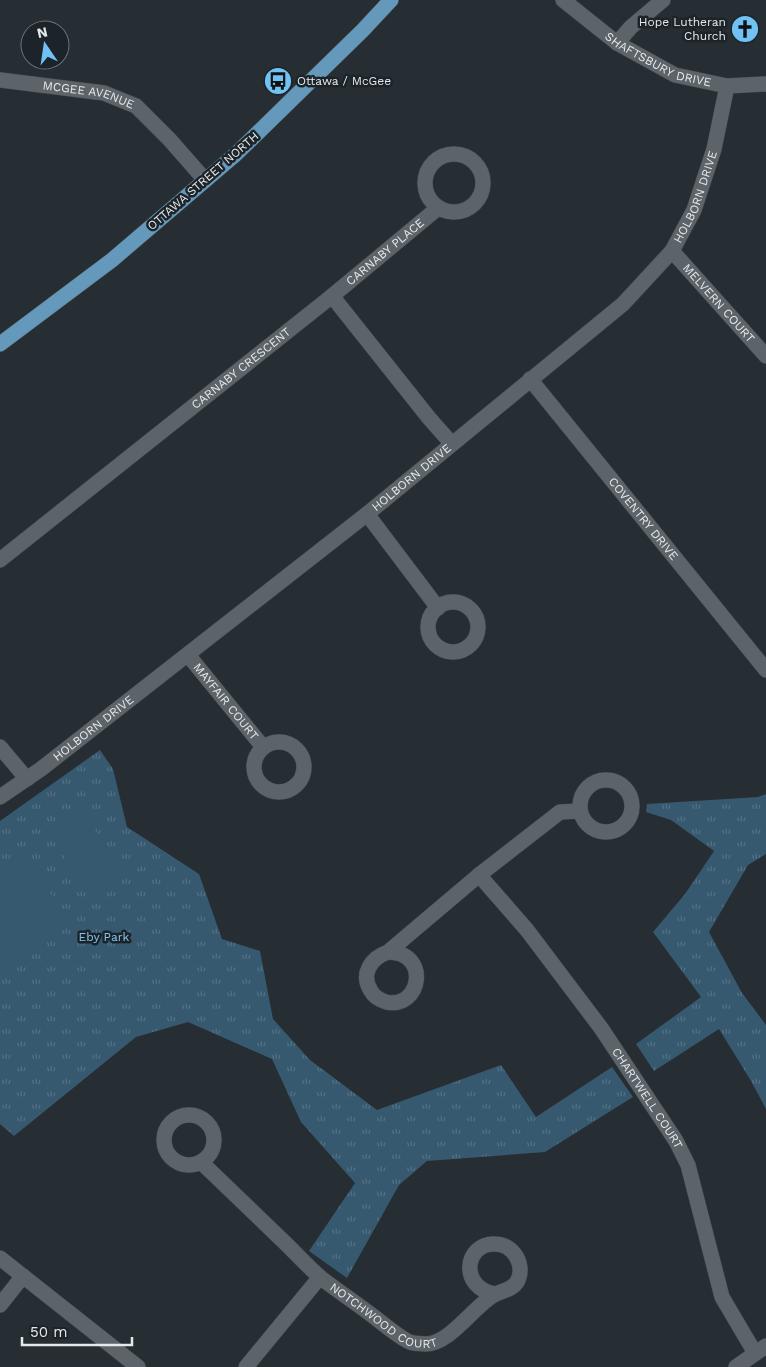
<svg xmlns="http://www.w3.org/2000/svg" width="766" height="1367" font-family="'Work Sans',sans-serif">
  <defs>
    <pattern id="park-tufts" width="24" height="20" patternUnits="userSpaceOnUse" patternTransform="scale(1.25)"><rect width="24" height="20" fill="#365970"/><path d="M3 7l-1-3M5 7V3M7 7l1-3M15 17l-1-3M17 17v-4M19 17l1-3" fill="none" stroke="#537185"/></pattern>
  </defs>
  <rect width="100%" height="100%" fill="#262d33"/>
  <!-- park -->
  <path fill="url(#park-tufts)" d="M100,750L113,769L127,827L199,874L222,939L260,951L273,1019L310,1060L377,1110L501,1065L536,1117L612,1067L633,1097L545,1152L427,1161L399,1185L347,1278L309,1251L355,1183L301,1122L272,1059L188,1022L136,1037L14,1136L0,1124V821Z
    M766,794V854L748,865L709,932L742,993L766,1025V1109L751,1081L719,1029L654,1071L636,1044L701,997L653,932L685,894L714,851L671,820L646,812L647,804L758,797Z"/>
  <!-- pitch -->
  <path fill="#365970" d="M81,808L124,876L89,897L47,829Z
    M27,858L69,921L0,967V876Z"/>
  <g fill="none" stroke-linecap="round" stroke-linejoin="round">
    <defs>
      <g id="minor">
        <path id="s1" d="M563,0L617,43L675,75L727,86L766,84"/>
        <path d="M617,43L631,27L663,0"/>
        <path id="s2" d="M0,80L104,93L136,106L170,140L205,180"/>
        <circle cx="454" cy="183" r="29"/>
        <path id="s3" d="M672,251L766,356"/>
        <path id="s4" d="M332,296L438,208"/>
        <path id="s5" d="M530,379L766,670"/>
        <path d="M367,514L438,608"/>
        <path id="s6" d="M0,560L332,296L429,418L452,444"/>
        <circle cx="453" cy="627" r="25"/>
        <path id="s7" d="M188,655L263,747"/>
        <circle cx="279" cy="767" r="25"/>
        <path d="M0,747L27,779"/>
        <circle cx="606" cy="806" r="26"/>
        <path id="s8" d="M0,797L41,769L367,514L623,304L672,251L694,210L714,149L727,86"/>
        <path id="s9" d="M479,875L527,930L601,1028L676,1141L688,1165L722,1297L755,1353"/>
        <path d="M388,952C431,952 421,1010 386,1002C380,1000 374,997 371,991C360,974 371,958 388,952L479,875L560,812L580,811"/>
        <circle cx="189" cy="1140" r="25"/>
        <path id="s10" d="M201,1162C228,1188 254,1213 280,1238C294,1251 307,1266 321,1278C338,1291 356,1303 373,1316C381,1322 401,1339 410,1342C414,1344 420,1343 425,1344C449,1345 474,1306 494,1295C502,1290 511,1291 517,1282C526,1266 514,1244 495,1244C464,1243 459,1288 495,1294"/>
        <path d="M0,1258L138,1367"/>
        <path d="M0,1305L23,1276"/>
        <path d="M246,1367L320,1277"/>
        <path d="M736,1367L766,1346"/>
      </g>
      <path id="major" d="M0,344L112,260L236,154L363,30L391,0"/>
    </defs>
    <!-- minor casing -->
    <use href="#minor" stroke="#42494c" stroke-width="16"/>
    <!-- major casing -->
    <use href="#major" stroke="#42494c" stroke-width="16"/>
    <!-- minor -->
    <use href="#minor" stroke="#5c646a" stroke-width="15"/>
    <!-- major -->
    <use href="#major" stroke="#6599bc" stroke-width="15"/>
  </g>
  <!-- icons -->
  <defs>
    <symbol id="church-disc" viewBox="-11 -11 22 22"><circle r="9.5" fill="#71c1f5" stroke="#1c2429"/><path d="M-1.2-6h2.4v3.5h3.3v2.4h-3.3V6h-2.4V-.1h-3.3v-2.4h3.3Z" fill="#111"/></symbol>
    <symbol id="bus-disc" viewBox="-11 -11 22 22"><circle r="9.5" fill="#71c1f5" stroke="#1c2429"/><path d="M-5-6H5V4H4V6H2V4H-2V6H-4V4H-5ZM-3.5-4V0h7V-4ZM-3.5 1.2v1.5H-2V1.2ZM2 1.2v1.5H3.5V1.2Z" fill="#111"/></symbol>
  </defs>
  <g fill-rule="evenodd">
    <use href="#church-disc" x="729" y="13" width="32" height="32"/>
    <use href="#bus-disc" x="262" y="65" width="32" height="32"/>
  </g>
  <g text-anchor="middle" dominant-baseline="central" stroke-width="5" stroke-linejoin="round" paint-order="stroke">
    <!-- poi labels -->
    <g font-size="12" fill="#e4e9ec" stroke="#1c2429" text-anchor="end">
      <text x="726" y="22">Hope Lutheran<tspan x="726" dy="14">Church</tspan></text>
      <text x="297" y="81" text-anchor="start">Ottawa / McGee</text>
    </g>
    <!-- street labels -->
    <g font-size="12" fill="#e4e9ec" stroke="#1c2429">
      <text stroke="none"><textPath href="#s1" startOffset="114">SHAFTSBURY DRIVE</textPath></text>
      <text stroke="none"><textPath href="#s2" startOffset="90">MCGEE AVENUE</textPath></text>
      <text transform="translate(203 181) rotate(-41)">OTTAWA STREET NORTH</text>
      <text stroke="none"><textPath href="#s8" startOffset="926">HOLBORN DRIVE</textPath></text>
      <text stroke="none"><textPath href="#s4" startOffset="69">CARNABY PLACE</textPath></text>
      <text stroke="none"><textPath href="#s3" startOffset="70">MELVERN COURT</textPath></text>
      <text stroke="none"><textPath href="#s6" startOffset="308">CARNABY CRESCENT</textPath></text>
      <text stroke="none"><textPath href="#s8" startOffset="521">HOLBORN DRIVE</textPath></text>
      <text stroke="none"><textPath href="#s5" startOffset="180">COVENTRY DRIVE</textPath></text>
      <text stroke="none"><textPath href="#s7" startOffset="60">MAYFAIR COURT</textPath></text>
      <text stroke="none"><textPath href="#s8" startOffset="116">HOLBORN DRIVE</textPath></text>
      <text stroke="none"><textPath href="#s9" startOffset="280">CHARTWELL COURT</textPath></text>
      <text stroke="none"><textPath href="#s10" startOffset="242">NOTCHWOOD COURT</textPath></text>
    </g>
    <!-- park labels -->
    <g font-size="12" fill="#81c7f6" stroke="#1c2429">
      <text x="104" y="937">Eby Park</text>
    </g>
  </g>
  <!-- north arrow -->
  <g transform="translate(45 45) rotate(347)"><circle r="24" fill="#1c2429" stroke="#6c7377"/>
  <path d="M0-4L9 19L0 12L-9 19Z" fill="#71c1f5"/>
  <text y="-8" font-size="14" font-weight="bold" text-anchor="middle" fill="#e4e9ec">N</text>
  </g>
  <!-- scale -->
  <path d="M22 1337v8h110v-8" fill="none" stroke="#e4e9ec" stroke-width="2.5"/>
  <text x="30" y="1337" font-size="15" fill="#e4e9ec" stroke="#1c2429" stroke-width="4" paint-order="stroke">50 m</text>
</svg>
